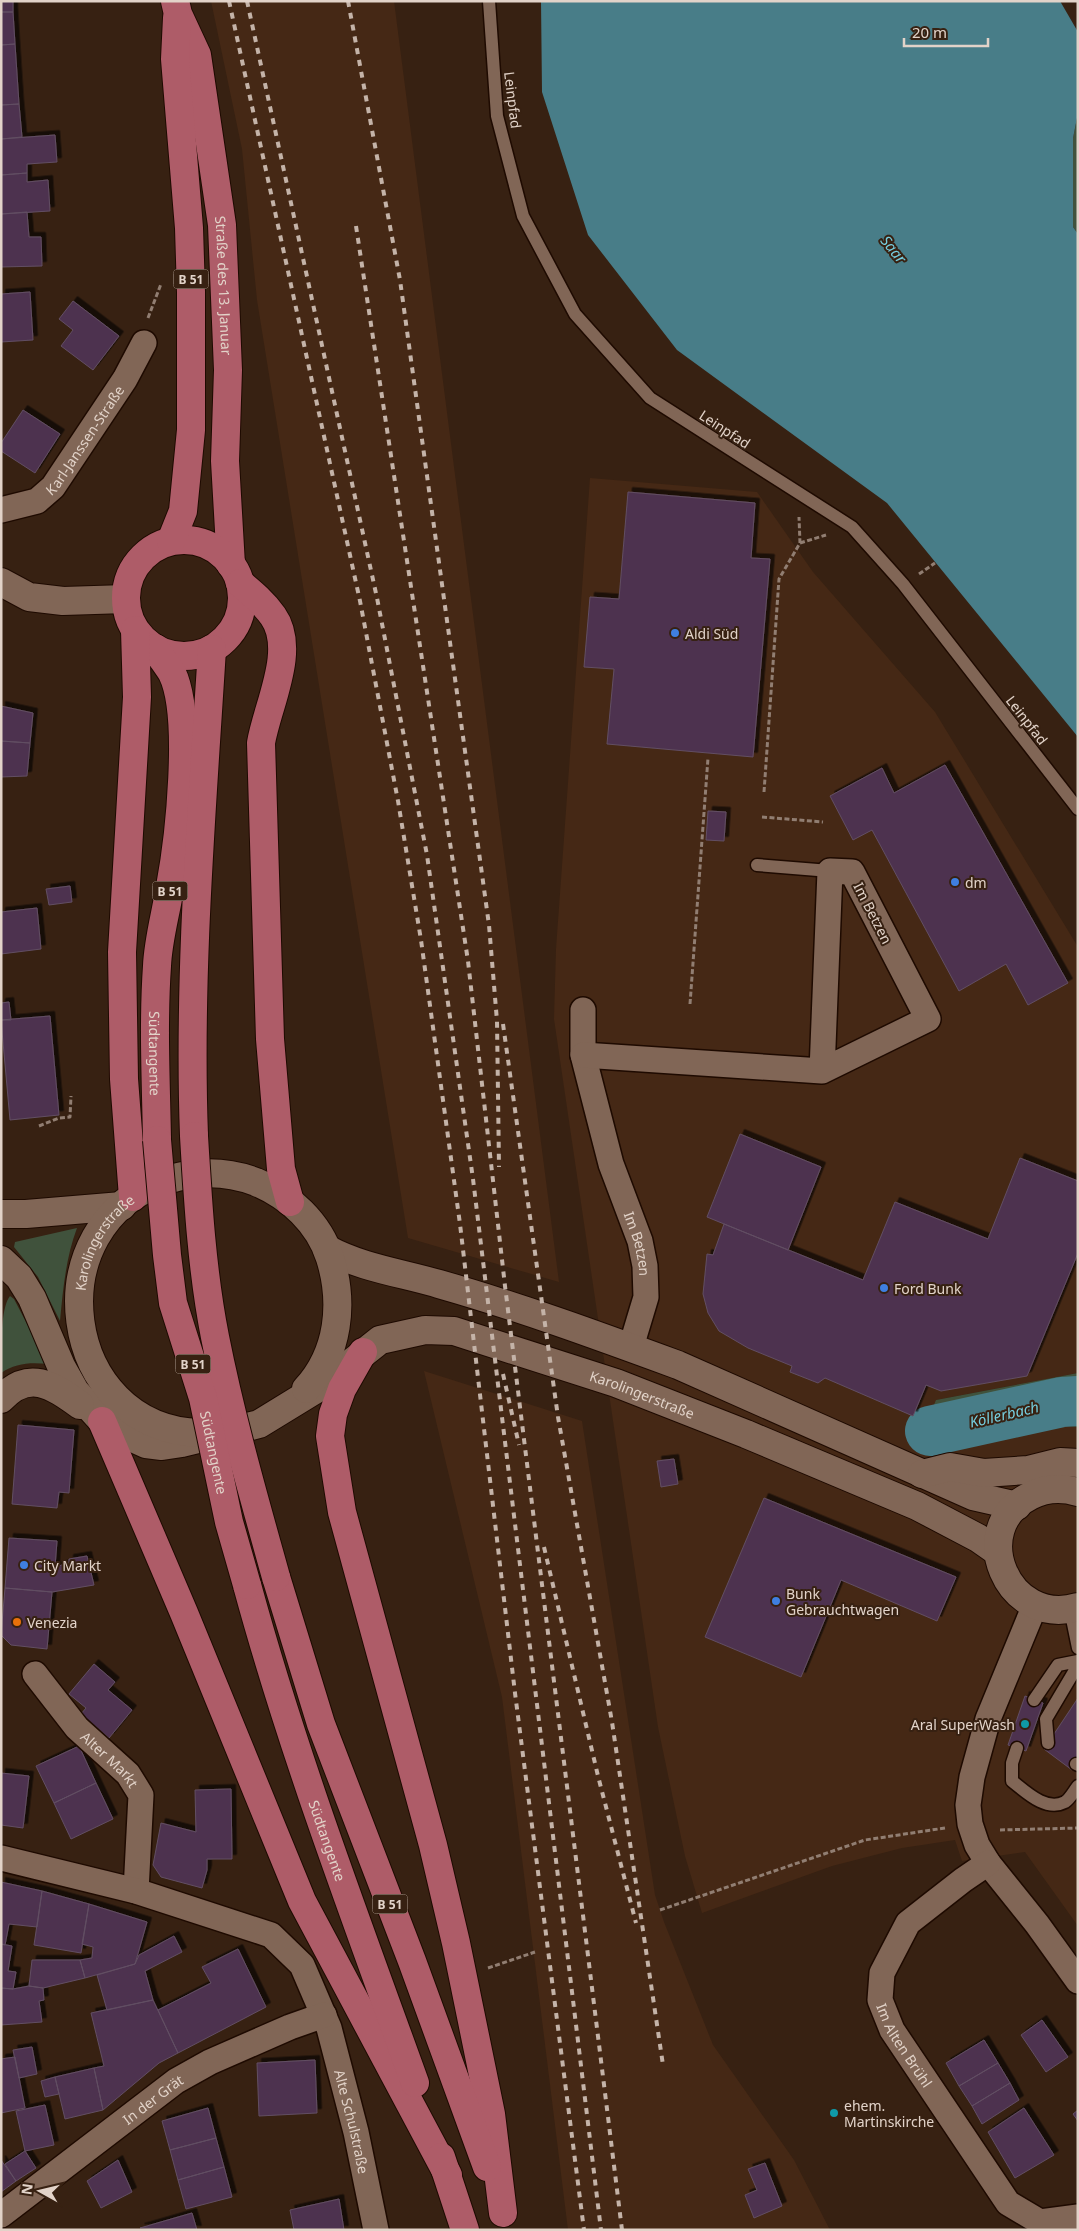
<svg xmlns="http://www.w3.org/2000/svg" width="1079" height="2231" font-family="'Noto Sans',sans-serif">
  <defs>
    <filter id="shadow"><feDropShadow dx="4.5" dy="-4.5" stdDeviation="0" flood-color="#0009"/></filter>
  </defs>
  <rect width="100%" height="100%" fill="#372112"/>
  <!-- built -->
  <path fill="#452815" d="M211,1H394L559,1282L408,1238L257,300L242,149Z
    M590,478L757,492L813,572L935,712L1078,947V1373L936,1400L1018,1430L1046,1424L1078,1427V1926L1025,1852L962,1861L955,1840L902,1848L832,1866L702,1913L685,1856L658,1727L554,1019L556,949Z
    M424,1371L582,1421L655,1895L664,1922L713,2045L794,2160L830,2230H568L502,1697Z"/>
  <!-- green -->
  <path fill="#40523c" d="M1078,113V234L1073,227V138Z
    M77,1228C66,1257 63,1289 60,1321L38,1277L14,1247L15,1242Z
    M10,1296L14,1299L48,1364C31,1362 15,1363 1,1373C1,1355 0,1308 10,1296Z
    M1078,1373V1427L1046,1424L957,1443L924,1429L936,1400Z"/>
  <!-- water -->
  <path fill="#487d88" d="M541,1H1060L1078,32V113L1073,138V227L1078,234V737L887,503L677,350L588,235L542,92Z"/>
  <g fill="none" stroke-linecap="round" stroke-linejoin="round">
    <!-- river -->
    <path stroke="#487d88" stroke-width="50" d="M930,1431L1062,1402L1078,1401"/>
  </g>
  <!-- building -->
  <path fill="#4d334f" stroke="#624e63" filter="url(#shadow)" d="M1,1H13V12H1Z
    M1,12H13L15,44L1,45Z
    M15,44L19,104L1,105V45Z
    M19,104L22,137L1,139V105Z
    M55,135L57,162L27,164V173L1,175V139Z
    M27,173V182L48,180L50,211L1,214V175Z
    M27,212L29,237H41L42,266L1,267V214Z
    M30,292L33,340L1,342V294Z
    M73,301L119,336L93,370L61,346L73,330L59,319Z
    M23,410L60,434L35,473L1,451V443Z
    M628,492L755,503L751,558L770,559L753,757L607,744L614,669L584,667L590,597L619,599Z
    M1,706L33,713L30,743L1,741Z
    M1,741L30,743L27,776L1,777Z
    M945,765L1068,983L1028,1005L1006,964L959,991L872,830L853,840L830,796L882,768L894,793Z
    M708,811L726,812L724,841L706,840Z
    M70,886L72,902L49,905L46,889Z
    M37,908L41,949L1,954V912Z
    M9,1002L11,1020H1V1003Z
    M50,1016L59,1115L10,1120L1,1020Z
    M740,1134L821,1167L788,1250L707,1217Z
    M1020,1158L1078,1181V1253L1027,1376L941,1391L926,1385L913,1416L825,1378L818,1383L790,1372L792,1366L748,1348L719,1331L708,1313L703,1294L707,1254L713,1255L724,1224L863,1280L895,1202L988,1239Z
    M18,1425L74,1430L69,1493L59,1492L57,1508L12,1504Z
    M674,1459L678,1484L661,1487L657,1461Z
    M764,1498L956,1577L937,1621L841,1580L801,1677L705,1637Z
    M9,1538L57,1541L55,1567L69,1563V1559L87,1556L94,1585L52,1592L5,1588Z
    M5,1588L52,1592L47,1649L11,1645L1,1635Z
    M94,1664L115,1682L108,1690L132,1710L109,1738L81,1714L86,1708L69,1694Z
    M1025,1696L1043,1703L1026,1751L1008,1745Z
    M1078,1698V1762L1072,1770L1044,1749Z
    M79,1746L96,1783L54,1803L36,1766Z
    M1,1773L29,1776L23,1828L1,1825Z
    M96,1783L113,1819L71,1839L54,1803Z
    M231,1789L232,1859H207V1870L202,1888L161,1877L153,1865L161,1823L196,1832L195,1790Z
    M1,1882L42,1891L37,1927L9,1924L5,1945L1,1944Z
    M42,1891L89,1904L81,1953L34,1945Z
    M89,1904L147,1922L135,1964L85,1978L80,1960L92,1958L93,1947L82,1944Z
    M174,1936L182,1952L145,1971L153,2000L107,2010L97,1975L135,1964L139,1955Z
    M1,1944L12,1946L8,1971L16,1972L13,1989L1,1988Z
    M238,1949L266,2007L178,2053L158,2010L211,1983L202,1967Z
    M32,1960H80L85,1978L43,1988L29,1986Z
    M29,1986L43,1988L44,2000L39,2001L42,2022L1,2025V1988L13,1989Z
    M153,2000L178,2053L159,2063L103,2110L94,2068L104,2066L91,2013Z
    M1042,2020L1068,2057L1046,2072L1021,2035Z
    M984,2040L998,2063L959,2086L946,2063Z
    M32,2047L37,2074L19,2078L13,2050Z
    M15,2057L25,2108L1,2113V2059Z
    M315,2060L317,2113L259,2116L257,2063Z
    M998,2063L1010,2083L972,2106L959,2086Z
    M94,2068L103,2110L65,2119L55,2077Z
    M55,2077L59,2094L45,2097L41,2081Z
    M1010,2083L1019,2100L982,2124L972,2106Z
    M45,2105L54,2145L25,2151L16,2111Z
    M208,2108L216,2138L170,2150L162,2121Z
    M1024,2108L1054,2155L1015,2178L988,2132Z
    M1078,2110V2121L1073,2114Z
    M216,2138L224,2167L178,2180L170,2150Z
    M25,2151L36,2168L16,2181L5,2164Z
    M1,2160L16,2181L1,2192Z
    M118,2160L132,2192L101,2208L87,2181Z
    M765,2163L782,2206L754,2218L745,2195L757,2190L748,2169Z
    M224,2167L232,2197L186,2209L178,2180Z
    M339,2199L344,2230H294L290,2210Z
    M192,2213L197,2230L140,2228Z"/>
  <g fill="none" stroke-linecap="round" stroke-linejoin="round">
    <defs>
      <path id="lane" d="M489,1L497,116L523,216L575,314L650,398L852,527L903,584L1078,809
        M757,865L830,871
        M1070,1609L1078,1648
        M1034,1700L1058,1665L1078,1661
        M1048,1743L1046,1719L1078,1665
        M1017,1748L1012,1763V1781C1026,1792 1046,1812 1065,1802C1070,1799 1074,1791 1078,1786
        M1076,1764L1078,1765"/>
      <g id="street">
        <path id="s1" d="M1,510L37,501L53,487L125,379L144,343"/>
        <path id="s2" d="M583,1010V1055L611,1164L640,1241L645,1266L646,1297L631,1347"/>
        <path d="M583,1055L822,1071L928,1019L852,872L830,871L822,1071"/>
        <path d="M1035,1605L988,1719L972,1777L968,1805L970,1824L977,1845L988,1863L1037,1924L1078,1981"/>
        <path id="s3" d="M35,1674L77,1728L128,1774L141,1795L136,1891"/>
        <path id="s4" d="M1,1858L136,1891L271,1935L302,1965L329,2028L356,2132L376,2230"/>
        <path id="s5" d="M988,1863L963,1880L908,1923L882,1973L880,2000L892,2030L1008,2203L1040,2222L1078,2217"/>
        <path id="s6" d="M1,2215L176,2081L210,2062L290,2027L324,2015"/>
      </g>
      <g id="secondary">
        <path d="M1,582L29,597L63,601L126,599"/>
        <path d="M1,1214H26L122,1206"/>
        <path d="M327,1249C362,1268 402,1273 439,1284C520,1307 599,1336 678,1365L973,1496L1017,1506"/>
        <path id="s7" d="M1,1260L19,1277L32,1298L61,1366L75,1391L102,1421L124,1434L146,1444L162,1446L182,1443L259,1424L326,1383L380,1340L425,1330L454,1331L616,1383L746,1434L917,1506L978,1538L998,1552"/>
        <path d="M1,1399C29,1369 52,1385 80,1405"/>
        <path id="s8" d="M200,1433C60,1429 32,1224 167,1180C196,1171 227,1171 256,1182C290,1196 319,1223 330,1258C344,1303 339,1353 306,1389"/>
        <path d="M922,1474L950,1467L984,1473L1028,1470L1060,1462L1078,1463"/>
        <path d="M1078,1492C1061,1487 1045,1488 1030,1496C966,1528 1007,1628 1078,1607"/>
      </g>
      <g id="primary">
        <path id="s9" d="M175,1L178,14L197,55L222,225L228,370L225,461L231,565"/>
        <circle cx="184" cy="598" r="58"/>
        <path d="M171,541L183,511L191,430V292L189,228L175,59L177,18"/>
        <path d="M240,583C252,593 264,603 273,616C297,650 267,706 261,743L270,1039L281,1169L290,1202"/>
        <path id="s10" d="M155,648C160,656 167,665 172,673C193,716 179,839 170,887C166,913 158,940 157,966C153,1024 156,1082 157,1140"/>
        <path d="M194,1136C188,974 202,811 212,649"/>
        <path d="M133,1197L124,1079L122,952L137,697L135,630"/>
        <path d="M363,1352L342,1389L333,1414L330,1436L342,1512L433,1845L456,1943L491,2114L503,2213"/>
        <path d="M102,1421L184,1613L302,1901L448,2175"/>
        <path d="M276,1577L321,1724L412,1961L487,2167"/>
        <path id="s11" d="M247,1585C293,1754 356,1919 415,2083"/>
        <path d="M441,2157L465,2230"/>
      </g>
    </defs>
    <!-- lane casing -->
    <use href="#lane" stroke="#1e0a00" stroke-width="15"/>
    <!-- street casing -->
    <use href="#street" stroke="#1e0a00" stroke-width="28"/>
    <!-- secondary casing -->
    <use href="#secondary" stroke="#1e0a00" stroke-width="30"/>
    <!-- primary casing -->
    <use href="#primary" stroke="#1e0a00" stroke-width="30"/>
    <!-- path -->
    <path stroke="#917e72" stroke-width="3" stroke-dasharray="5 2.5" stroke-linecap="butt" d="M148,318L161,284
      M800,543L826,535
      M919,574L935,563
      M764,792L779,579L800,543L799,517
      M762,817L823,822
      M690,1004L708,758
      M39,1126L59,1118L70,1117L71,1096
      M1000,1830L1078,1828
      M660,1910L865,1840L945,1828
      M488,1968L535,1952"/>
    <!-- lane -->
    <use href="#lane" stroke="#816656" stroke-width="12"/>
    <!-- street -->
    <use href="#street" stroke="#816656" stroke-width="25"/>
    <!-- secondary -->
    <use href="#secondary" stroke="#816656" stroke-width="28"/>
    <!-- primary -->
    <use href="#primary" stroke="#ae5c68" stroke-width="28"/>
    <!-- rail -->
    <path stroke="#c4b3a8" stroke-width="4" stroke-dasharray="6 6" stroke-linecap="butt" d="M229,1L360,601L398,801L421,940L460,1224L515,1693L584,2230
      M247,1L377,598L427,855L473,1179L601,2230
      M348,1L400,280L489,925L497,1021L499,1167
      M356,226L468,961L505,1286L622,2230
      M503,1024L558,1417L612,1722L663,2065
      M503,1374L519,1445
      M544,1547L598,1776L636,1923"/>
    <defs>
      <g id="primary-bridge">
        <path d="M194,1136C198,1203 202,1271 215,1337C231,1418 254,1498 276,1577"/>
        <path id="s12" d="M157,1140L167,1255L173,1303L203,1398L229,1522L247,1585"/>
      </g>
    </defs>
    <!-- primary-bridge casing -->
    <use href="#primary-bridge" stroke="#1e0a00" stroke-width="30" stroke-linecap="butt"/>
    <!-- primary-bridge -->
    <use href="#primary-bridge" stroke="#ae5c68" stroke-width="28"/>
  </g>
  <!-- markers -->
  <g fill="#3f7fe0" stroke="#372112" stroke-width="2">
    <circle cx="675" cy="633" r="5"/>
    <circle cx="955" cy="882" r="5"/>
    <circle cx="884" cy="1288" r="5"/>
    <circle cx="24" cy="1565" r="5"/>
    <circle cx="776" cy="1601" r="5"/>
  </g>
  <circle fill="#e8710a" stroke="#372112" stroke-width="2" cx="17" cy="1622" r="5"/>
  <g fill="#0f9aa8" stroke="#372112" stroke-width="2">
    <circle cx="1025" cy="1724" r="5"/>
    <circle cx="834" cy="2113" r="5"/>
  </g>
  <g text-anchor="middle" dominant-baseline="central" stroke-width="4" stroke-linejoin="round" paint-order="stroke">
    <!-- shield labels -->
    <g fill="#372112" stroke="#af9e92" stroke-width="1">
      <rect x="173.5" y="269.5" width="35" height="19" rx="4"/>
      <rect x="152.5" y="881.5" width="35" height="19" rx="4"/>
      <rect x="175.5" y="1354.5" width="35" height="19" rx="4"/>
      <rect x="372.5" y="1894.5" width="35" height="19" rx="4"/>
    </g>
    <g font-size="12" font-weight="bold" fill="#e2d3c9">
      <text x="191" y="279">B 51</text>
      <text x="170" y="891">B 51</text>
      <text x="193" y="1364">B 51</text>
      <text x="390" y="1904">B 51</text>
    </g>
    <!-- street labels -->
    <g font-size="14" fill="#e2d3c9" stroke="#372112">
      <text transform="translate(513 100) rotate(83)">Leinpfad</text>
      <text stroke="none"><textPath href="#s9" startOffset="291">Straße des 13. Januar</textPath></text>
      <text transform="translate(725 429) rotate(33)">Leinpfad</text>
      <text stroke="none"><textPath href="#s1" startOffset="115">Karl-Janssen-Straße</textPath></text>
      <text transform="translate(1027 720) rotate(52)">Leinpfad</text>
      <text transform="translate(873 913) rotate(63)">Im Betzen</text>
      <text stroke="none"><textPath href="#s10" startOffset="414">Südtangente</textPath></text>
      <text stroke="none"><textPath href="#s2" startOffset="242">Im Betzen</textPath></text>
      <text stroke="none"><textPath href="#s8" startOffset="265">Karolingerstraße</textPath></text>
      <text stroke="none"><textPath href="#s7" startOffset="779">Karolingerstraße</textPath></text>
      <text stroke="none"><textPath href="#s12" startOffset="319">Südtangente</textPath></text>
      <text stroke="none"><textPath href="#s3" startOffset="114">Alter Markt</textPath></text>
      <text stroke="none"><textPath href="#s11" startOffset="268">Südtangente</textPath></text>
      <text stroke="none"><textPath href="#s5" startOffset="235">Im Alten Brühl</textPath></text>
      <text stroke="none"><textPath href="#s6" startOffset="191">In der Grät</textPath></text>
      <text stroke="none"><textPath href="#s4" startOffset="489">Alte Schulstraße</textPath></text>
    </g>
    <!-- poi labels -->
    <g font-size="14" fill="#e2d3c9" stroke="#372112" text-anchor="start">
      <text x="685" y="633">Aldi Süd</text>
      <text x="965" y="882">dm</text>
      <text x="894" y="1288">Ford Bunk</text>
      <text x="34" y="1565">City Markt</text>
      <text x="786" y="1593">Bunk<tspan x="786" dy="16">Gebrauchtwagen</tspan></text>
      <text x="27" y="1622">Venezia</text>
      <text x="1015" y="1724" text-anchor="end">Aral SuperWash</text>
      <text x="844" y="2105">ehem.<tspan x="844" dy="16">Martinskirche</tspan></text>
    </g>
    <!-- water labels -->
    <g font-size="15" font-style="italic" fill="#76cfe0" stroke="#372112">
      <text transform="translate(894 249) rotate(51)">Saar</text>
      <text transform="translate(1004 1414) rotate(-13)">Köllerbach</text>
    </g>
  </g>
  <!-- border -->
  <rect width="1079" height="2231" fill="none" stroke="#e2d3c9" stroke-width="5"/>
  <!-- north arrow -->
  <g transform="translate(40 2191) rotate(278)" stroke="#372112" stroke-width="4" paint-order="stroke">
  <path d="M0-4L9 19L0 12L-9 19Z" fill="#e2d3c9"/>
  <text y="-8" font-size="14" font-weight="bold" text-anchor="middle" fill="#e2d3c9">N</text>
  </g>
  <!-- scale -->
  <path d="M904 38v8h84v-8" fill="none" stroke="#e2d3c9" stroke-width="2.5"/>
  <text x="912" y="38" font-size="15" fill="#e2d3c9" stroke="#372112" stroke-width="4" paint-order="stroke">20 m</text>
</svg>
